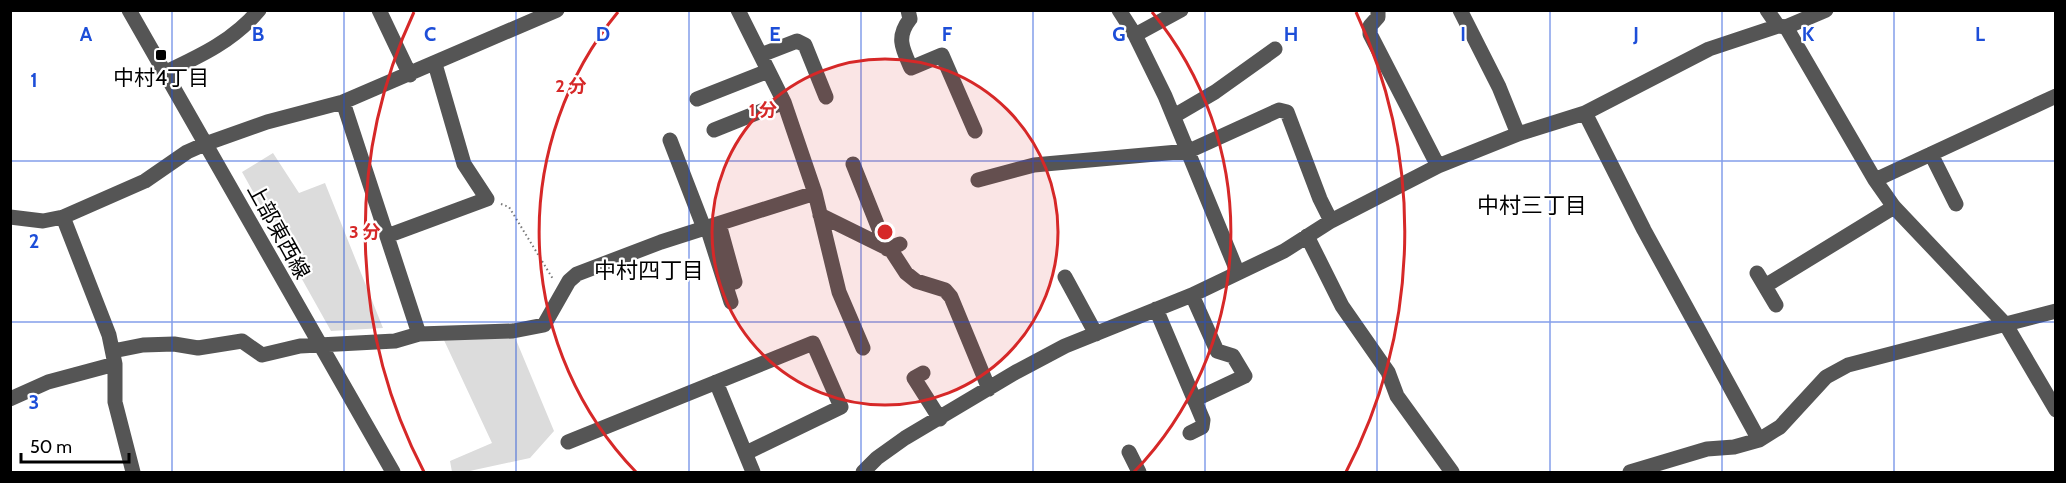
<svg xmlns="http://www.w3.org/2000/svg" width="2066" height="483" font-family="Cabin,'Noto Sans JP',sans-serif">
  <rect width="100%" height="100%" fill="#fff"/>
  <!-- green -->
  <path fill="#dcdcdc" d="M273,153L299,193L325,183L383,328L331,331L242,172Z
    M514,335L554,431L530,458L465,472H452L450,461L492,443L443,338Z"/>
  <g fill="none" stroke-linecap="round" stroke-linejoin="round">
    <!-- path -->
    <path stroke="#777" stroke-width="2" stroke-dasharray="1.5 3" stroke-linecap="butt" d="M501,204L509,207L553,279"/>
    <!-- minor -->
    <path stroke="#555" stroke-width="15" d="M129,10L393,472
      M379,10L410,75
      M738,10L784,102L815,193L839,292L863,348
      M908,10L910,19C896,37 902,48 911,68L942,55L975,131
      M1119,10L1135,35L1165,96L1237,271
      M1378,10V17L1370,26V34L1438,166
      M1460,10L1499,87L1518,134
      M1767,10L1778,26
      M1786,27L1875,180L1894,207L2006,325L2056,410
      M1135,35L1181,10
      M761,55L797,41L805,45L826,97
      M164,73C200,56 233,41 259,10
      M697,99L768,71
      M343,102L419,334
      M1585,113L1644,230L1759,440
      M1174,116L1215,92L1275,49
      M714,130L784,102
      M670,140L704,228
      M1931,154L1956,204
      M853,164L887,249L900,244
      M978,180L1034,165L1189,151L1279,110L1287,112L1320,199L1331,221
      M1875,180L2056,96
      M820,215L891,250L906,273L916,281L945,290L951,297L989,389
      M10,217L43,221L63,217L145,181L187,152L205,144L267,122L343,102L557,10
      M63,217L109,335L115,364V402L133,472
      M719,224L735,282
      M707,227L731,302
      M387,236L487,199L464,164L435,64
      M1307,236L1342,306L1388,372L1397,396L1452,472
      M1757,273L1776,305
      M1065,277L1096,334
      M1765,286L1894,207
      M1192,295L1217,351L1233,356L1245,376L1194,400
      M1156,309L1203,420L1202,427L1190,433
      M113,351L143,345L174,344L198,348L242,341L262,355L300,346L395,341L419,334L513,331L544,325L569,281L577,274L661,242L815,193
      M923,373L914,378L940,419
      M716,382L753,472
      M10,399L48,382L115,364
      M568,442L813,343L841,407L746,453
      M1129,452L1139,472
      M863,472L877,458L905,438L1016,372L1065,346L1192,295L1284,251L1331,221L1438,166L1518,134L1585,113L1709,49L1778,26L1786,27L1826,10
      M1630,472L1707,449L1734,447L1759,440L1780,427L1826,377L1848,365L2056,311"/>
  </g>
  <!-- grid -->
  <path fill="none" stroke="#1d4ed8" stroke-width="1.5" stroke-opacity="0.55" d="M172,10V472M344,10V472M516,10V472M689,10V472M861,10V472M1033,10V472M1205,10V472M1377,10V472M1550,10V472M1722,10V472M1894,10V472M10,161H2056M10,322H2056"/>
  <!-- distance rings -->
  <circle cx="885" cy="232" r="173" fill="#d62828" fill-opacity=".12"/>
  <g fill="none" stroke="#d62828" stroke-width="3">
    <circle cx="885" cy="232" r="173"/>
    <path d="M636 472A346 346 0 0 1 618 12M1152 12A346 346 0 0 1 1134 472"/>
    <path d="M424 472A520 520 0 0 1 414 12M1356 12A520 520 0 0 1 1346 472"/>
  </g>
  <!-- markers -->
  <rect fill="#000" stroke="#fff" stroke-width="2" x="155" y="49" width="12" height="12" rx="3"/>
  <g text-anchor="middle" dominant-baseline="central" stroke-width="4.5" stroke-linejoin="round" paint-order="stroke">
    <!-- poi labels -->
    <g font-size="21" fill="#000" stroke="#fff">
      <text x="161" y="77">中村4丁目</text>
    </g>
    <!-- street labels -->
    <g font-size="21" fill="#000" stroke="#fff">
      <text transform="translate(279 231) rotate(61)">上部東西線</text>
    </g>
    <!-- neighbourhood labels -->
    <g font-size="22" fill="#000" stroke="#fff">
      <text x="1532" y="205">中村三丁目</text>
      <text x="649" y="270">中村四丁目</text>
    </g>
  </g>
  <g font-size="20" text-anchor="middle" font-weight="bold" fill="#1d4ed8" stroke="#fff" stroke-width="4.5" stroke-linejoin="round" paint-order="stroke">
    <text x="86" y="41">A</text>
    <text x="258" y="41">B</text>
    <text x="430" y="41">C</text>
    <text x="603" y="41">D</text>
    <text x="775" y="41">E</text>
    <text x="947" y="41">F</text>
    <text x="1119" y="41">G</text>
    <text x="1291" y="41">H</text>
    <text x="1463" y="41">I</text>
    <text x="1636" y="41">J</text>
    <text x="1808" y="41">K</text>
    <text x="1980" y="41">L</text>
    <text x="34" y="87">1</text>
    <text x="34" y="248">2</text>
    <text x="34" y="409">3</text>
  </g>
  <circle cx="885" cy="232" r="9" fill="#d62828" stroke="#fff" stroke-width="3"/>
  <g font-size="18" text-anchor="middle" font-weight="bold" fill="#d62828" stroke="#fff" stroke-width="4.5" stroke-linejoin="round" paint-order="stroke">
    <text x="571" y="92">2 分</text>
    <text x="763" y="116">1 分</text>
    <text x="365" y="238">3 分</text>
  </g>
  <!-- border -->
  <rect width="2066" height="483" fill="none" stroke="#000000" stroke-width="24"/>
  <!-- scale -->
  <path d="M21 453v9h108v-9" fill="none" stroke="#000000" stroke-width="3"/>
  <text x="30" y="453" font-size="18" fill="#000000" stroke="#ffffff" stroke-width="4.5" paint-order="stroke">50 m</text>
</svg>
